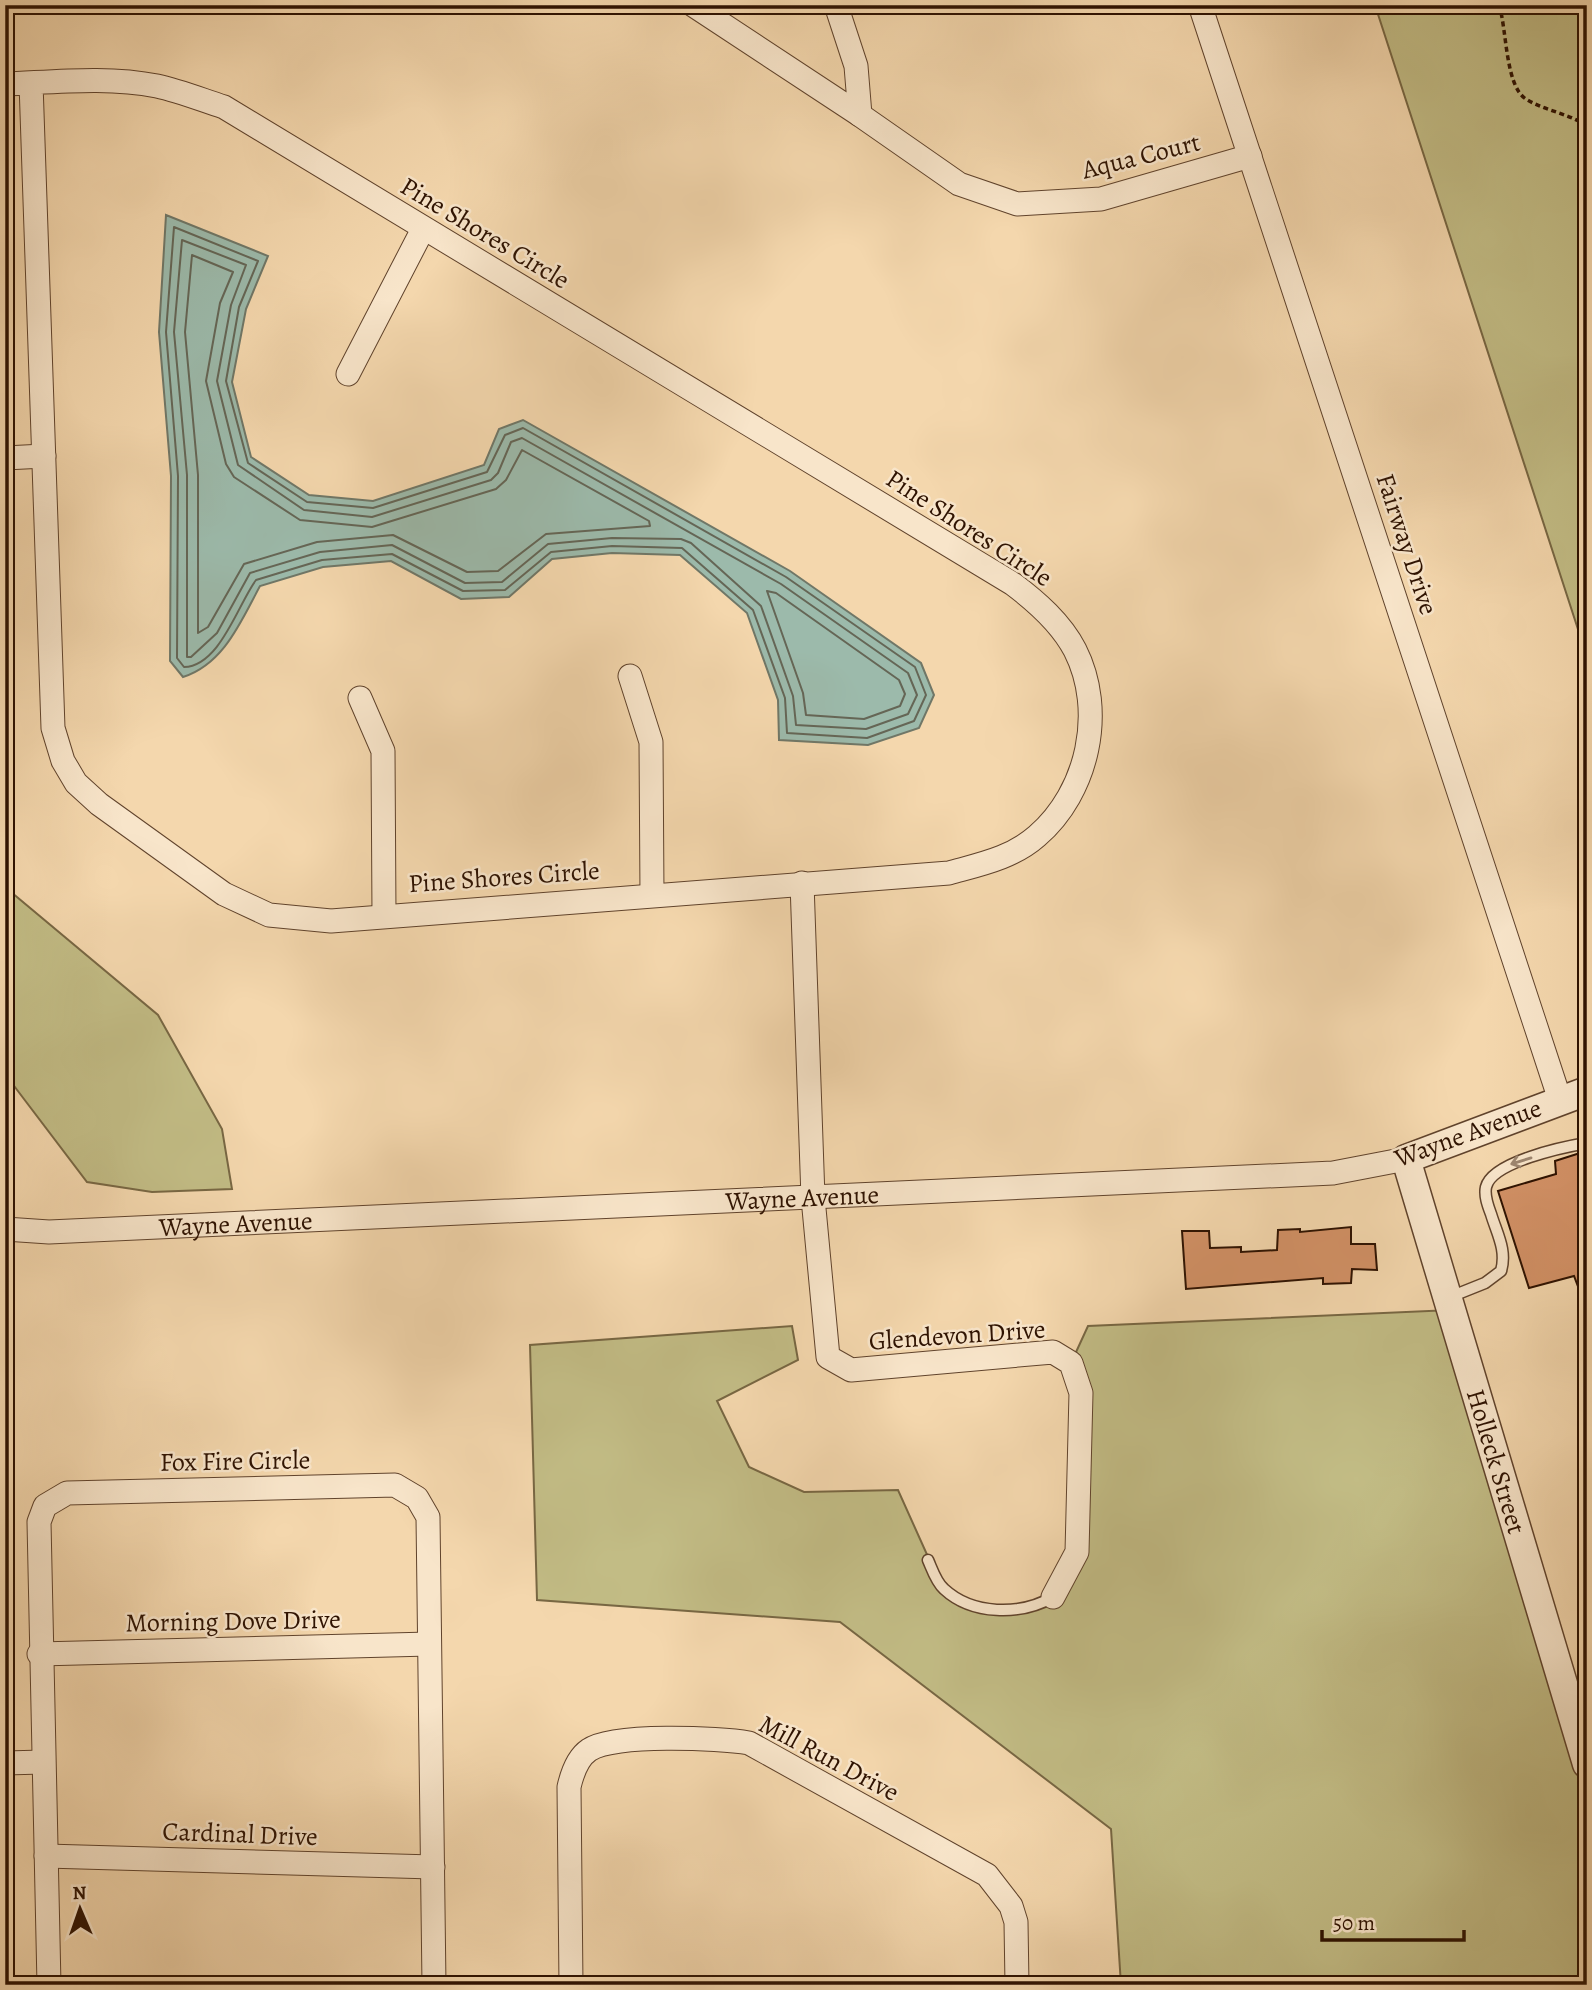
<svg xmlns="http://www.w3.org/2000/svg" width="1592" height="1990" font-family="Alegreya,serif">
  <rect width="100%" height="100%" fill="#f4d7ad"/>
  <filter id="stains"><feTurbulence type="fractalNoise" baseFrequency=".00286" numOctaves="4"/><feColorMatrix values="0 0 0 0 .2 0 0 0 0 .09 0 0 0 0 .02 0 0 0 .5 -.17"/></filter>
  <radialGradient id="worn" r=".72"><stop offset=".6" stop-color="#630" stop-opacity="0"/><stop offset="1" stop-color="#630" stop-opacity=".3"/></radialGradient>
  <!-- green -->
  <path fill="#c2bc85" stroke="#786743" stroke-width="2" d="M1375,5H1587V657Z
    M5,887L158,1015L222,1129L232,1189L152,1192L87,1182L5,1074Z
    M1451,1310L1587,1750V1985H1121L1111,1829L840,1622L537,1600L530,1345L792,1326L798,1360L717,1401L749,1467L804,1492L898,1490L942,1588L969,1607L1037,1606L1077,1552L1071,1363L1088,1326Z"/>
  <!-- water -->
  <path fill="#9cbaab" stroke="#707767" stroke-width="2" d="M166,215L268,256L246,309L232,382L251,457L309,495L373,501L484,465L499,429L523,420L790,571L921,663L934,695L919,728L868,745L779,740L778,700L747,613L680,555L612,553L552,559L509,597L461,599L391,561L323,567L260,586C241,621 224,664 183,677L170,661L171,476L159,332Z"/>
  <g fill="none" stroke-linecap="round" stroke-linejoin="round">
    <!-- shore -->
    <path stroke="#656656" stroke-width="2" d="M174,227L258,261L239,307L226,381L248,463L307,502L373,508L487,472L505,435L523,428L786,577L915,667L926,695L914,721L867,738L787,733L785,698L753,610L682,548L612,546L551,552L505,590L463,591L392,554L322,560L256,580C238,604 220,666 184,667L177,658L178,476L166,332Z
      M182,240L246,265L231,305L217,381L238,465L304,510L372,517L491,480L498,473L511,442L522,438L781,584L908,673L917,695L908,714L866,729L796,725L793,696L761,606L691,543L681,539L612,538L548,544L502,582L465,583L392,545L320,552L250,573L217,633L191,657H187V475L174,332Z
      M192,255L233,272L220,303L206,381L226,464L234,477L300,520L372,527L496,489L506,480L522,450L649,521L650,526L546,534L498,571L467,572L393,535L317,542L244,564L208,627L198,633V475L185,332Z
      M767,591L776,593L899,680L905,694L900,706L864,719L806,715L803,693Z"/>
  </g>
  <!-- building -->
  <path fill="#d29166" stroke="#2e1201" stroke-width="2" d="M1580,1153L1587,1171L1585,1305L1574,1276L1529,1288L1498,1191L1556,1174L1555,1161Z
    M1351,1227V1244H1375L1377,1270L1352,1269L1351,1283L1323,1284V1278L1186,1289L1182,1231H1209L1210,1248L1241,1247V1252L1277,1250L1278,1230L1300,1229V1232Z"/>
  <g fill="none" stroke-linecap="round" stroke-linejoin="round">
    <defs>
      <path id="service" d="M1450,1297L1485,1283L1501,1271C1507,1250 1497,1234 1491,1214C1488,1206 1484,1196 1486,1187C1492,1162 1563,1147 1587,1143
        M928,1560C932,1569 936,1582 944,1589C972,1615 1020,1616 1053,1597"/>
      <g id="minor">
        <path d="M693,5L860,115L856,66L836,5"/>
        <path d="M1200,5L1560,1100"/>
        <path d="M5,84C55,82 108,76 157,86C180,91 202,100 224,107L1013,584C1037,602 1061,623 1075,650C1106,711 1088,792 1037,836C1012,858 981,864 949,873L331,921L269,915L224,894L99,804L76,783L63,761L53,728L31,83"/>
        <path d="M860,115L959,184L1017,204L1101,199L1250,156"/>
        <path d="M348,374L423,229"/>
        <path d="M5,458L44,456"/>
        <path d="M630,676L651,742L652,894"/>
        <path d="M360,698L383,751L384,914"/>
        <path d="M802,883L813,1198L828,1357L851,1370L1053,1352L1071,1363L1081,1393L1077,1552L1053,1597"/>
        <path id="s1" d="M5,1229L49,1232L1333,1173L1406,1159"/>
        <path d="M39,1654L429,1644"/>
        <path d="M5,1763L43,1762"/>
        <path d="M46,1856L433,1867"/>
        <path d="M49,1985L39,1522L45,1506L67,1493L395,1485L417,1498L428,1517L434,1985"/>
        <path d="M571,1985L569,1787C572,1774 577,1758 589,1750C613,1733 719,1738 749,1743L987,1875L1011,1906L1016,1922L1017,1985"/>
      </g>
      <g id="tertiary">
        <path id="s2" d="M1587,1091L1406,1159L1587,1764"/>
      </g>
    </defs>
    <!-- service casing -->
    <use href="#service" stroke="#60432c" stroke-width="13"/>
    <!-- minor casing -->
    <use href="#minor" stroke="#60432c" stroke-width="25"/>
    <!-- tertiary casing -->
    <use href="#tertiary" stroke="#60432c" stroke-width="31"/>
    <!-- path -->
    <path stroke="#2e1201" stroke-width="3.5" stroke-dasharray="5 3.5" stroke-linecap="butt" d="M1499,5C1507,29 1505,86 1526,99C1545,111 1568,113 1587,126"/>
    <!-- service -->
    <use href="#service" stroke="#f8e5ca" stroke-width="10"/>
    <!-- minor -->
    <use href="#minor" stroke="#f8e5ca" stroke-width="23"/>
    <!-- tertiary -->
    <use href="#tertiary" stroke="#f8e5ca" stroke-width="28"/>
  </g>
  <!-- one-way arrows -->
  <defs><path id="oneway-shaft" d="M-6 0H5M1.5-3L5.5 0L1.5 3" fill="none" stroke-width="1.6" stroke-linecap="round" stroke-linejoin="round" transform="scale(1.75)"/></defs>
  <use stroke="#9d8670" href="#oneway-shaft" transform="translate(1521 1161) rotate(163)"/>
  <g text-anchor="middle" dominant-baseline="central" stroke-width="5" stroke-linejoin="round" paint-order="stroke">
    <!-- street labels -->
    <g font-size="26" fill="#2e1201" stroke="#f8e5ca">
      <text transform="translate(1141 156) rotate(-14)">Aqua Court</text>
      <text transform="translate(485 233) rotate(31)">Pine Shores Circle</text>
      <text transform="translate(969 528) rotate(33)">Pine Shores Circle</text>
      <text transform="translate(1407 544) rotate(72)">Fairway Drive</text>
      <text transform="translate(504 877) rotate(-4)">Pine Shores Circle</text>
      <text transform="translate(1468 1133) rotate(-20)">Wayne Avenue</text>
      <text stroke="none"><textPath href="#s1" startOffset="798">Wayne Avenue</textPath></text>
      <text stroke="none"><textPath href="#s1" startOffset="231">Wayne Avenue</textPath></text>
      <text transform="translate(957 1335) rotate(-4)">Glendevon Drive</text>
      <text transform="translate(235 1461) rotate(-1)">Fox Fire Circle</text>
      <text stroke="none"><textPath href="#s2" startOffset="509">Holleck Street</textPath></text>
      <text transform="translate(233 1621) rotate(-1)">Morning Dove Drive</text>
      <text transform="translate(829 1758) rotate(28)">Mill Run Drive</text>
      <text transform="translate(240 1834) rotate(2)">Cardinal Drive</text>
    </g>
  </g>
  <!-- margin -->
  <rect width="1592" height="1990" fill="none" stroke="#f4d7ad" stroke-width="28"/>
  <rect x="7" y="7" width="1578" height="1976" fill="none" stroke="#2e1201" stroke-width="3.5"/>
  <rect x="14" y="14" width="1564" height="1962" fill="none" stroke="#2e1201" stroke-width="2"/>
  <!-- north arrow -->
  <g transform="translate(80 1909) rotate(358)" stroke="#f8e5ca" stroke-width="5" paint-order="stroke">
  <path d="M0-5L12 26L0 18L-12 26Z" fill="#2e1201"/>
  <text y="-10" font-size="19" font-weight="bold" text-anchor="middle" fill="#2e1201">N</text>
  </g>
  <!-- scale -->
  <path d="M1322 1930v10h142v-10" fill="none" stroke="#2e1201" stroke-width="3.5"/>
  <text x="1333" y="1930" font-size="21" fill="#2e1201" stroke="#f8e5ca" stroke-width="5" paint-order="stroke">50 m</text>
  <rect width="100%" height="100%" filter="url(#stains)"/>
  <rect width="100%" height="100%" fill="url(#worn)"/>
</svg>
